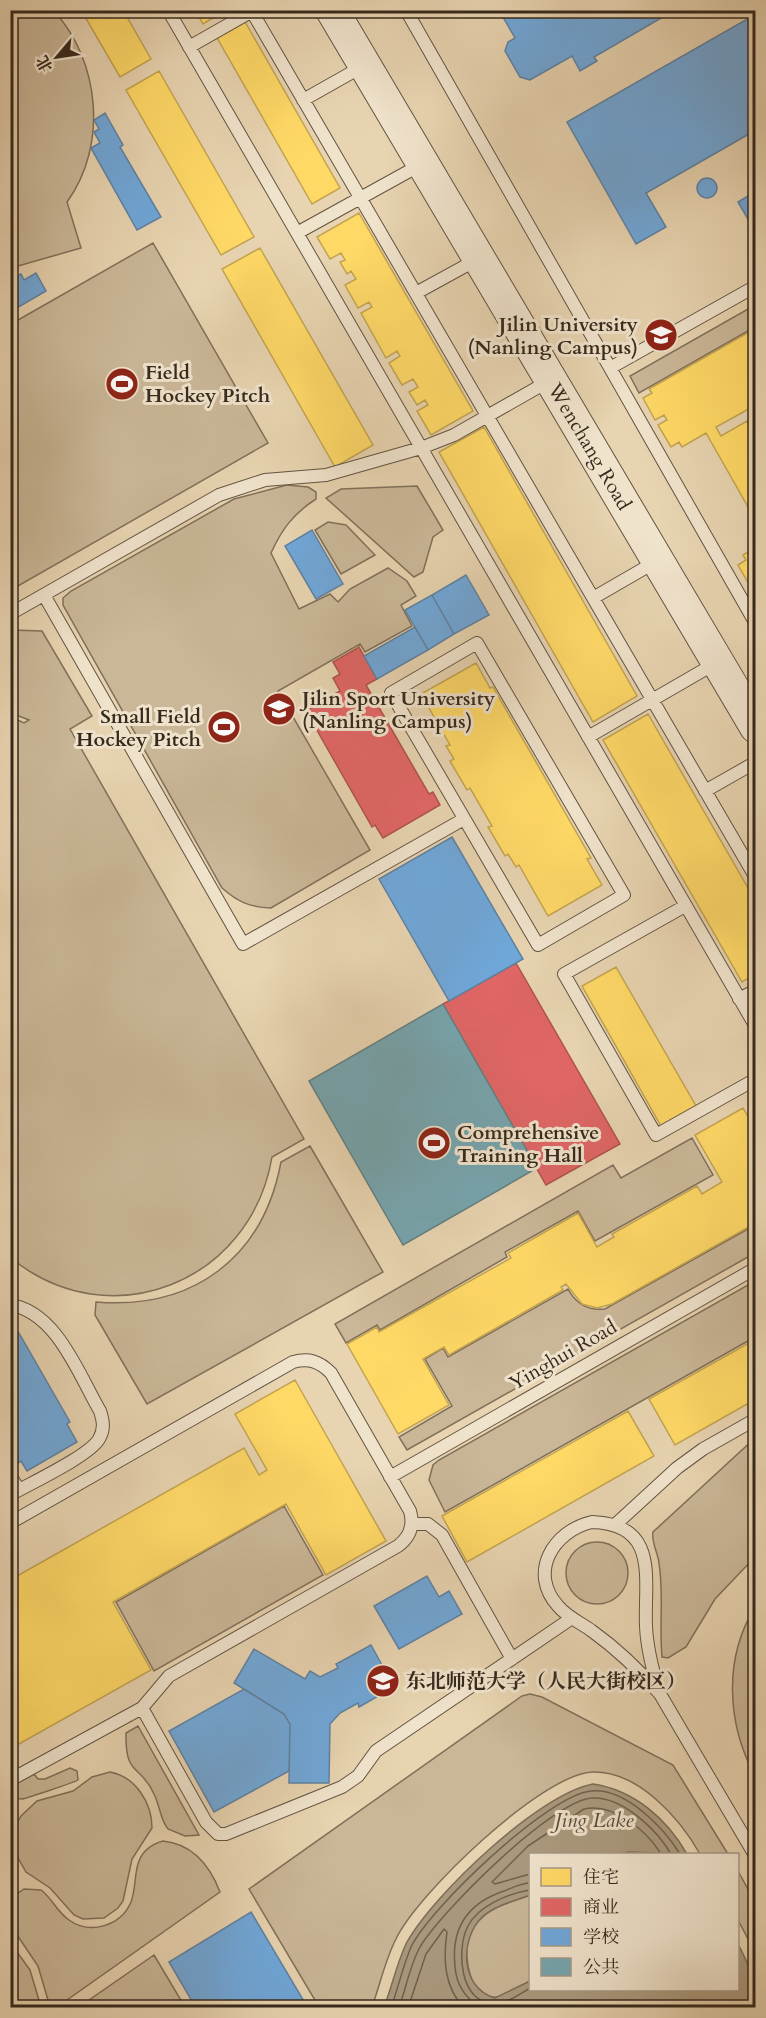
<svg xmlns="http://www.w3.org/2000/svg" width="766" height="2018" font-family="Cardo,'Noto Serif SC',serif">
  <rect width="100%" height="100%" fill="#e8d4b1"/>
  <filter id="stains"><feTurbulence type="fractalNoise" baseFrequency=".00333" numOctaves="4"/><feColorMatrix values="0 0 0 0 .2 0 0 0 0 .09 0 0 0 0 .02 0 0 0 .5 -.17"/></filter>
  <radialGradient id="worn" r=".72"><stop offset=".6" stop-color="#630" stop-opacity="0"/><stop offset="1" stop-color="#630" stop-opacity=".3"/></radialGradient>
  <!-- green -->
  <path fill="#cab798" stroke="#80705a" stroke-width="1.5" d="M11,10L54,11C100,61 108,146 67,202L81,248L11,268Z
    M153,243L268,443L11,590V324Z
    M755,305V327L639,393L630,376Z
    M287,485L308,487L316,492V499C293,514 282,529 271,553L299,609L330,594L338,602L350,589L388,568L407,581L416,596L401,605L412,626L365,652L360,644L278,691L370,850L271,908C249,907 238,902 222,888L63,605V598L71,591L234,499Z
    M417,486L443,530L433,537L423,572L414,577L326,498L341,489Z
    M328,522L346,525L375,555L341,574L315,530Z
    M11,630L42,631L92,716L70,729L304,1139L272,1157C251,1282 110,1339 11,1258V717L24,723L29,720L11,713Z
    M692,1138L713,1175L595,1241L578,1211L505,1252L507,1257L380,1330L377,1325L346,1343L335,1324L613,1165L621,1178Z
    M310,1146L383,1272L147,1404L95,1315L96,1302C193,1310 263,1258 281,1162Z
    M755,1225V1253L407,1450L399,1437L452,1406L425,1359L443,1348L448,1357L568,1289C576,1304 588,1311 605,1309Z
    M755,1281V1337L445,1512L429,1480L433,1465L439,1460Z
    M755,1438V1557L715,1599L686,1647L668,1658L662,1657C659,1626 664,1594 659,1563C658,1553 651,1542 653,1532Z
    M284,1506L323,1575L154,1671L116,1602Z
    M566 1573a31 31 0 1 1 62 0a31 31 0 1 1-62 0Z
    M755,1607V1776C727,1724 723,1659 755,1607Z
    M530,1694L542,1697L673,1765L728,1854H700C680,1819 639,1771 593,1772C543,1773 417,1894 396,1939C385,1960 380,1985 372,2007H319L249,1889L522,1696Z
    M138,1726L199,1835L185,1836L168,1829C160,1819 160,1806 154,1794C141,1764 125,1778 126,1733Z
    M70,1768L77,1771L78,1780C75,1782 25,1799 22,1799C16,1799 14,1796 11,1791V1786L34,1774L38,1779H45Z
    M110,1772C136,1777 152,1803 152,1828L132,1859L123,1901L118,1908L104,1918L83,1919L74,1915L50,1888L26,1872L14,1851L15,1827L21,1816L37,1801L73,1791L92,1777Z
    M163,1841C193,1844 210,1866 220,1892L57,2007H50L38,1966L11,1926V1898L24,1889L41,1890C52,1898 57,1912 69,1920C90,1935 121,1926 131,1902C136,1889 134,1874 139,1861C143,1851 152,1844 163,1841Z
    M738,1871L755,1902V1952L738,1920Z
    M530,1895V1981C520,1987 509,1996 497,1997C469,2000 464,1957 468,1939C471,1930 477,1922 484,1916C496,1905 515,1901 530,1895Z
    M10,1942L30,1970L41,2007H11Z
    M154,1955L185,2007H79Z"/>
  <!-- water -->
  <path fill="#ab9a7f" stroke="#7c6d58" stroke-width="1.5" d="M593,1784C634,1790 667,1819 687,1854L628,1852L620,1854H530V1895C515,1901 496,1905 483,1916C459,1939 460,1988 495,1998L530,1981V1990H738V1944C750,1966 756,1983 755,2007H384C392,1987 397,1962 407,1942C434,1894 539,1794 593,1784Z"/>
  <!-- homes -->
  <path fill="#ffd966" stroke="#c3a450" stroke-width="1.5" d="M81,10H123L151,59L120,77Z
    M195,10H226L203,24Z
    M244,20L340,188L312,204L216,36Z
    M159,71L254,237L221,255L126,90Z
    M359,213L473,411L431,435L417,411L428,405L425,400L417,405L409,392L418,387L413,379L402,385L389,363L400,356L397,351L386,358L361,313L372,307L369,302L358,308L345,285L356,279L351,271L347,274L340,262L345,260L341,253L330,259L317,237Z
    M260,248L373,445L335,467L222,269Z
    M756,328V405L716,427L721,436L747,421L756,437V521L706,433L682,447L679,442L671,447L658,425L667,420L664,415L655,420L643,398L652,393L649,389Z
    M484,427L637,696L593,722L439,452Z
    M756,547V583L750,586L738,565L746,560L743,555Z
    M476,663L490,688L493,687L591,858L587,859L602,885L548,916L519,865L516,867L508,854L505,856L488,827L492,826L470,788L467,790L450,761L454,759L446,746L450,745L421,694Z
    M648,714L756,902V974L742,982L603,740Z
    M616,967L696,1106L661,1126L582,986Z
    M743,1108L756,1131V1223L612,1304L597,1308L582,1304L566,1284L561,1287L563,1290L449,1355L444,1347L423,1359L449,1405L398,1434L347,1344L377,1327L379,1332L511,1258L508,1253L578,1213L597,1247L614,1237L612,1234L697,1186L702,1194L722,1182L695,1135Z
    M756,1339V1399L675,1445L649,1399Z
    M295,1380L386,1541L326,1575L286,1504L113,1602L151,1670L10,1749V1580L244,1448L259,1475L267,1470L235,1414Z
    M628,1411L654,1456L467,1562L442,1516Z"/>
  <!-- shops -->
  <path fill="#e06666" stroke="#ad5450" stroke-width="1.5" d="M359,647L377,679L366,685L429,794L433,792L440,805L383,838L375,825L372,827L306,711L340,691L333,678L340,674L333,662Z
    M516,963L620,1144L546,1185L443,1004Z"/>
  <!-- schools -->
  <path fill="#6fa8dc" stroke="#5e82a3" stroke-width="1.5" d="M499,10H675L594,57L597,61L580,71L572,56L530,80L520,77L505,51L508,42L515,38Z
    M756,14V130L646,193L666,227L636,244L567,122Z
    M105,113L123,145L120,147L161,217L137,230L91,148L100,143L94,132L99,129L94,120Z
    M697 188a10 10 0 1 1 20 0a10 10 0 1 1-20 0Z
    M756,191V233L738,202Z
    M36,273L46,291L10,312V279L21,274L24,280Z
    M312,530L343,584L316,599L285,546Z
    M466,575L489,615L454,634L432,595Z
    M432,595L454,634L428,650L405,610Z
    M415,627L428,650L377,679L364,656Z
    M452,837L523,959L449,1001L379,879Z
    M10,1325L16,1335L19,1333L70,1422L67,1424L77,1442L27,1471L21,1461L18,1463L10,1444Z
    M427,1576L439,1597L449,1591L462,1614L399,1649L374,1606Z
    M371,1645L394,1687L359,1707L358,1703L340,1713L330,1724L329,1783H289L290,1724L284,1714L234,1683L254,1649L305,1679L310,1671L320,1677L338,1668L336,1664Z
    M244,1689L284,1714L290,1724L289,1771L214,1812L169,1731Z
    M251,1912L308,2008H196L169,1962Z"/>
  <!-- public -->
  <path fill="#76a5af" stroke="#638083" stroke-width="1.5" d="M443,1004L537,1168L403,1245L309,1081Z"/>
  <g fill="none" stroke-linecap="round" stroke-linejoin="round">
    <!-- shore -->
    <path stroke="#70624e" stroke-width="1.5" d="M530,1874L495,1884L492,1882L528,1846L584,1809C613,1802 647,1831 661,1854
      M530,1890C509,1893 478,1906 468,1926C456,1948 459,2007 497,2003C509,2002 520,1994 530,1988
      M391,2008C398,1988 403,1966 411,1947C430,1908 548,1795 591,1791C625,1787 664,1828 680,1854
      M399,2008C406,1988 410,1965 420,1947C440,1913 553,1799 593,1798C623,1797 657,1830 671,1854
      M408,2008L426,1954L444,1929L447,1932C443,1959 444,1987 464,2008
      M481,2008C465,1998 456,1985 455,1966C451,1928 468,1903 504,1891C512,1888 521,1883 530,1883"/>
    <defs>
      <path id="service" d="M168,10L756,1027
        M251,10L756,878
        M406,10L756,624
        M189,47L254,10
        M303,100L365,65
        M297,233L422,164
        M416,293L478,259
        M610,368L756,286
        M44,595L243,944L464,819
        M593,598L657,561
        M10,614L219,495L265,480L326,475L421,448L454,435L549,381
        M477,643L624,895L538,945L391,693Z
        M588,737L716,663
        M705,791L756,762
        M685,906L564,974L656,1135L756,1079
        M739,999L756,990
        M10,1305C56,1311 79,1375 100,1411C103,1420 105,1429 99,1439C89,1456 31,1483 10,1495
        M10,1475L19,1490
        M390,1477L756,1268
        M592,1522C660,1524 644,1580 646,1626C647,1650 653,1672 660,1694C640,1671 617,1649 592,1631C581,1623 567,1617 558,1606C528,1573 553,1531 592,1522Z
        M10,1523L293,1362C309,1358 319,1361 331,1373L410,1511C414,1525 410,1537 398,1546L169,1676L142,1708L10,1780
        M412,1524H428L442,1535L512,1659
        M615,1525L677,1468L703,1449L756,1419
        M660,1694L756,1857
        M142,1708L206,1822L218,1834H226L342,1787L358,1776L376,1751L572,1618"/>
      <g id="tertiary">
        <path id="s1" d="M332,10L756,727"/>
      </g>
    </defs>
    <!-- service casing -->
    <use href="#service" stroke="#625442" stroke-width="14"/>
    <!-- tertiary casing -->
    <use href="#tertiary" stroke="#625442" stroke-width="34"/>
    <!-- service -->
    <use href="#service" stroke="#f0e3cc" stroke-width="12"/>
    <!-- tertiary -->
    <use href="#tertiary" stroke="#f0e3cc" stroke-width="32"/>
  </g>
  <!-- icons -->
  <defs>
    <symbol id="university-disc" viewBox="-11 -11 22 22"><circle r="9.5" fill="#8f2418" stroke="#f0e3cc"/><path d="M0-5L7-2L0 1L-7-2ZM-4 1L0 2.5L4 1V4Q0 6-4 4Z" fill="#fff"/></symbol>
    <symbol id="stadium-disc" viewBox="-11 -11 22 22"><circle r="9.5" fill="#8f2418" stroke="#f0e3cc"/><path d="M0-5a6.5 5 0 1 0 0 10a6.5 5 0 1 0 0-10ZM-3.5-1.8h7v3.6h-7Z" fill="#fff"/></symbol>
  </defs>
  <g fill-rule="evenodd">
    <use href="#university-disc" x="642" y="316" width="38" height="38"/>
    <use href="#stadium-disc" x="103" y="365" width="38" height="38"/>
    <use href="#university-disc" x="260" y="690" width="38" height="38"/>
    <use href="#stadium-disc" x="205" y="708" width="38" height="38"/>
    <use href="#stadium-disc" x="415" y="1124" width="38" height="38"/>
    <use href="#university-disc" x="364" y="1662" width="38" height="38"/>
  </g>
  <g text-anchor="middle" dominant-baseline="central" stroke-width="6" stroke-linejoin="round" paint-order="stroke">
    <!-- poi labels -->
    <g font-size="20" font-weight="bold" fill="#36291d" stroke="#f0e3cc" text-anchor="start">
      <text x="638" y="324" text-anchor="end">Jilin University<tspan x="638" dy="23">(Nanling Campus)</tspan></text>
      <text x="145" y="372">Field<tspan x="145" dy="23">Hockey Pitch</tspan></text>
      <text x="302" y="698">Jilin Sport University<tspan x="302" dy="23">(Nanling Campus)</tspan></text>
      <text x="201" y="716" text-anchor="end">Small Field<tspan x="201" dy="23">Hockey Pitch</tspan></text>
      <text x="457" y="1132">Comprehensive<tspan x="457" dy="23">Training Hall</tspan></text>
      <text x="406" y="1681">东北师范大学（人民大街校区）</text>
    </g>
    <!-- street labels -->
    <g font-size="20" fill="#36291d" stroke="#f0e3cc">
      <text stroke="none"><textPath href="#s1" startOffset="507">Wenchang Road</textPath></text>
      <text transform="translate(563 1355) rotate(-30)">Yinghui Road</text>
    </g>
    <!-- water labels -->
    <g font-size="21" font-style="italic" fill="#594b3a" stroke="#f0e3cc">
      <text x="594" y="1820">Jing Lake</text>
    </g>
  </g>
  <!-- margin -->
  <rect width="766" height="2018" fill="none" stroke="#e8d4b1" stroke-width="36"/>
  <rect x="12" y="12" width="742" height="1994" fill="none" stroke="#36291d" stroke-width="3"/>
  <rect x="18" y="18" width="730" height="1982" fill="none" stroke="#36291d" stroke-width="1.5"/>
  <!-- legend -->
  <rect x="529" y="1853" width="210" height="138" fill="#f0e3cc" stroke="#a69986" stroke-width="1.5"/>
  <rect x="541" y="1868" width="30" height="18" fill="#ffd966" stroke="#a69986" stroke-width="1.5"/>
  <text x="583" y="1883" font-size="18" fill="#36291d">住宅</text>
  <rect x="541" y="1898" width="30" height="18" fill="#e06666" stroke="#a69986" stroke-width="1.5"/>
  <text x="583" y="1913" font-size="18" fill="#36291d">商业</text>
  <rect x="541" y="1928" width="30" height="18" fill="#6fa8dc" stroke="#a69986" stroke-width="1.5"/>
  <text x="583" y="1943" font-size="18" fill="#36291d">学校</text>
  <rect x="541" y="1958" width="30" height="18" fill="#76a5af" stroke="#a69986" stroke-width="1.5"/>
  <text x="583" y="1973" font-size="18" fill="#36291d">公共</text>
  <!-- north arrow -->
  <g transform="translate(57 57) rotate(241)" stroke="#f0e3cc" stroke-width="4.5" paint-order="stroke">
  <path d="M0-4.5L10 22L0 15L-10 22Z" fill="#36291d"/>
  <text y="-9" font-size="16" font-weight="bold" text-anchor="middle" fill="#36291d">北</text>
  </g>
  <rect width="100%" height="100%" filter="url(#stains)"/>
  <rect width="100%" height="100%" fill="url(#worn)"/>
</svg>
